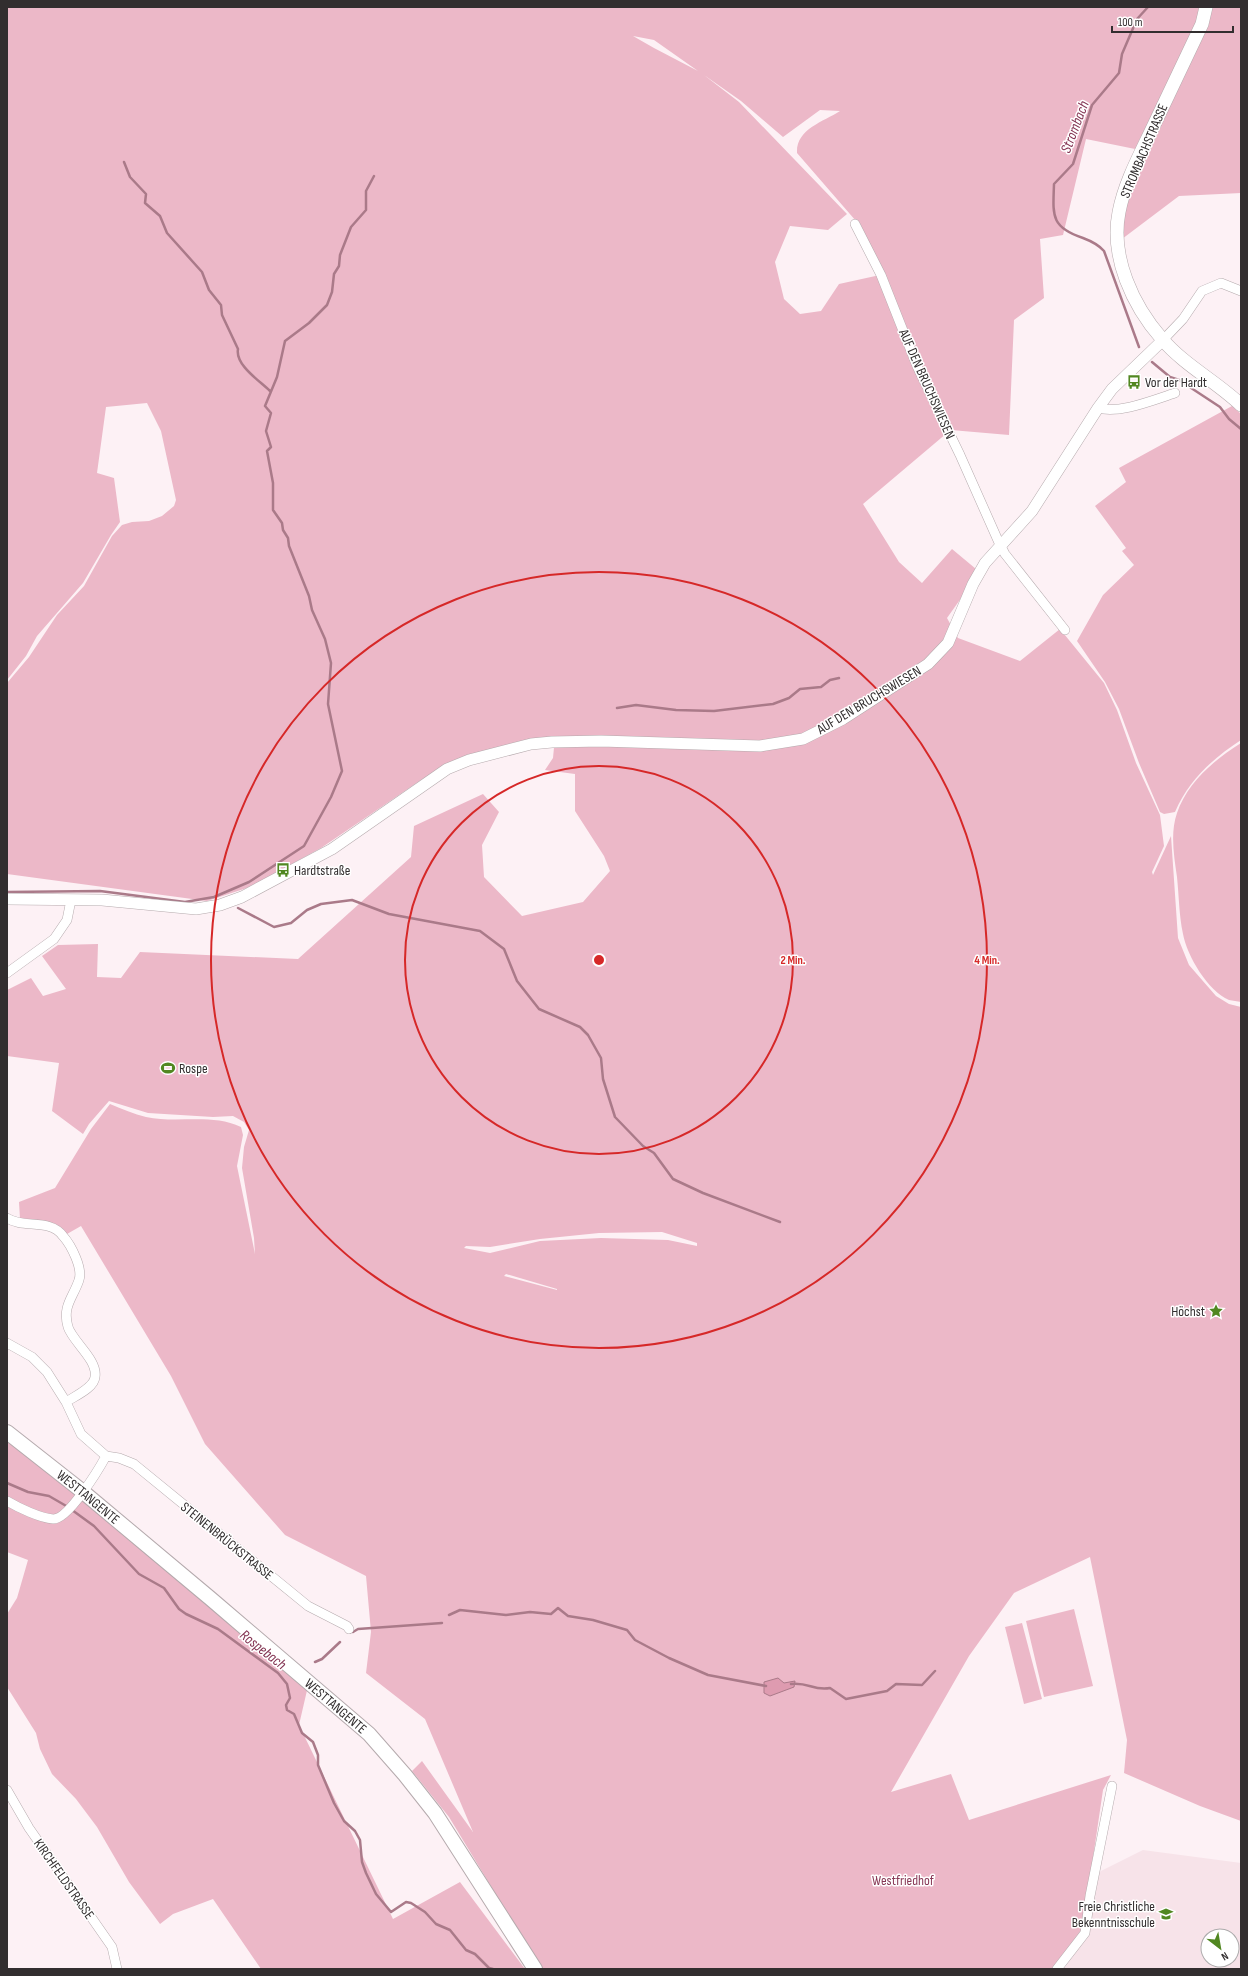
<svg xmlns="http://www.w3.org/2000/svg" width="1248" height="1976" font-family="'Sofia Sans Condensed',sans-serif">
  <rect width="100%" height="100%" fill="#fdf1f5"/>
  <!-- built -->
  <path fill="#f7e3e9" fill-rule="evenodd" d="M1143,1850L1241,1863V1969H1064L1088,1933L1099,1872ZM1208,1936H1232V1960H1208Z"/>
  <!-- green -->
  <path fill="#ecb8c8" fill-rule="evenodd" d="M7,7H1203L1140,150L1086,139L1063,235L1040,239L1044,298L1014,320L1009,435L951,430L856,221L797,153C796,129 823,122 840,111L820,110L783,137L741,101L704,75L739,102L847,214L828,230L790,226L775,262L784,299L800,314L821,311L839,284L880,275L947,433L863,504L899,562L922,583L952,549L976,569L964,594L947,618L958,638L1020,661L1060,629L1104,683L1117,710L1136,763L1160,815L1164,846L1152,872L1153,875L1171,836L1178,938L1189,965L1216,996L1229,1004L1241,1007V1821L1200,1806L1124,1773L1127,1740L1090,1557L1014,1593L969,1656L891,1792L951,1774L969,1820L1111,1775L1103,1790L1082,1932L1053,1969H541L449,1817L412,1771L422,1761L473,1832L425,1719L366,1673L371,1632L366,1576L285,1535L205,1444L171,1376L81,1226L67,1234C54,1219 39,1221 20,1219L19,1202L55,1188L91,1129L110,1104C122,1109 134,1114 146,1117C177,1124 211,1113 241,1127L243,1135L237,1166L255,1254L254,1238L242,1168L244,1147L249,1130L244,1122L233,1116L213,1117L148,1113L109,1101L89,1124L83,1134L52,1111L59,1063L7,1056V990L31,978L43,996L66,989L42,956L58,945L98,944L97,977L121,978L140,952L298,959L411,857L414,826L483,794L499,812L482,845L484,877L522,916L583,902L610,871L604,856L575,811V774L545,770L553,758L555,737L451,763L421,780L321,848L250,887L207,901L7,874V683L29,657L57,615L84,586L112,536L122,525L132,522L149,521L162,516L174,506L176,500L161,431L147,403L106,407L97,473L114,478L120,522L111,535L83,583L37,636L26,656L7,680ZM633,36L654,40L698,71L654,48ZM662,1232L697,1243V1246L668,1240L601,1238L540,1241L490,1253L464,1248L466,1246L490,1247L540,1239L599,1233ZM506,1274L557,1289V1290L504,1276Z
    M1213,7H1241V193L1179,196L1122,239V212L1130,183Z
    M1232,406L1241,414V740C1212,759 1189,780 1175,812L1164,814L1160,812L1139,763L1119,709L1105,682L1077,641L1103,595L1134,565L1122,551L1126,548L1095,506L1126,482L1119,468Z
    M1241,743V1002C1237,1001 1233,1001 1229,1000C1208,991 1187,956 1183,934C1179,915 1179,896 1177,877C1174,856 1170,833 1177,813C1187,783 1215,759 1241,743Z
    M7,1440L80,1494L308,1686L299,1725L393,1919L460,1882L525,1969H261L213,1899L173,1914L160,1924L129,1882L97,1827L76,1799L52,1774L40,1749L36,1733L7,1687V1614L17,1598L28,1560L7,1552Z
    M1074,1609L1093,1686L1044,1697L1026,1621Z
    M1022,1623L1042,1699L1024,1704L1005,1627Z"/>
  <!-- water -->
  <path fill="#de9bb0" stroke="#aa7a89" d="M778,1678L784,1683L795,1681L794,1687L770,1696L764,1693V1682Z"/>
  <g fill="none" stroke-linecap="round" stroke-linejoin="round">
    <!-- stream -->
    <path stroke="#aa7a89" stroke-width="2.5" d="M124,162L130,177L146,194L145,203L160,216L167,233L202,272L209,290L221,305L222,315L238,349C235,365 260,381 270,391
      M1139,347L1104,251C1098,244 1091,241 1083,238C1050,227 1053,215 1054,184L1073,164L1092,105L1119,73L1122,54L1137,19L1148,7
      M1152,362L1170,377L1179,380L1220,407L1229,419L1241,429
      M617,708L636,705L676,710L714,711L773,704L789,698L800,689L821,687L830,680L839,678
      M7,892L100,891L185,902L214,897L249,882L304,846L331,797L342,771L328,704L331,663L325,639L312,610L309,596L289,546L288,538L283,530L282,523L273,510V483L267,451L271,447L266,431L271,413L265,406L277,377L285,341L309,323L327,305L332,292L334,274L339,266L340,255L351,227L366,210V191L374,176
      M238,908L274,927L291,923L307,910L321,904L352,900L389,914L480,931L504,949L517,981L539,1009L580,1027L588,1035L601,1058L603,1079L615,1117L643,1146L654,1153L673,1179L703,1193L780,1222
      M7,1483L28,1492L49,1496L68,1507
      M72,1510L94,1526L139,1574L164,1588L179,1609L186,1614L218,1629L278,1673L287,1684L290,1698L286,1705L287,1710L294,1714L302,1733L313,1742L318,1755V1765L334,1803L344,1821L355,1831L360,1840L362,1862L366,1873L376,1894L391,1912L406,1902L411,1903L425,1912L436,1924L450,1930L466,1950L475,1954L489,1968L493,1969
      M449,1615L460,1610L506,1615L530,1612L551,1614L558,1608L568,1616L593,1620L627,1630L635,1640L669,1658L708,1675L766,1686
      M353,1632L358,1629L442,1623
      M315,1662L322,1659L340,1642
      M791,1684C809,1682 813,1691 830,1688L846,1699L887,1691L896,1684L922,1685L935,1671"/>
    <defs>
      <path id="minor" d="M855,224L881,275L917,366L960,455L1000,545L1005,554L1065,630
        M1163,340L1183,319L1202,291L1221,283L1241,291
        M1098,408C1120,414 1153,400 1175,393
        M7,973L54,939L67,920L71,900
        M7,1218C23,1229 50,1218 63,1236C71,1245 83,1268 79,1280C73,1298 62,1306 68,1327C73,1342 98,1360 95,1377C94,1388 75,1396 66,1402
        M7,1343L32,1357L47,1372L66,1402L81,1434L106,1456C99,1469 68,1520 53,1519C40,1518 19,1508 7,1501
        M106,1456L119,1458L134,1464L308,1606L347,1626L349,1629
        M7,1790L29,1828L112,1947L117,1969
        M1057,1969L1085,1933L1090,1896L1112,1786"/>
      <path id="tertiary" d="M7,899L102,900L196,909L220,905L242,897L332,849L447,769L469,760L531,744L552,742L601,741L760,746L803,739L843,719L928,664L948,643L973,584L985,563L1032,511L1098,408L1112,389L1163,340"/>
      <path id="secondary" d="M1206,7L1202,24C1186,57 1170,91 1154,125C1141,153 1125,181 1119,212C1110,257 1133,306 1162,339C1184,365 1217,382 1241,405"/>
      <g id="primary">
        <path id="s1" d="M7,1432L82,1491L211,1599L369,1734L405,1775L435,1813L535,1969"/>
      </g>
    </defs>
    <!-- minor casing -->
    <use href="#minor" stroke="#b5aaad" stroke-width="10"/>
    <!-- tertiary casing -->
    <use href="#tertiary" stroke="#b5aaad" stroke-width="12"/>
    <!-- secondary casing -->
    <use href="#secondary" stroke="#b5aaad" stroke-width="14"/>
    <!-- primary casing -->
    <use href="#primary" stroke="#b5aaad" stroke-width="16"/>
    <!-- minor -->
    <use href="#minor" stroke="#fff" stroke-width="9"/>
    <!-- tertiary -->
    <use href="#tertiary" stroke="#fff" stroke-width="11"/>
    <!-- secondary -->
    <use href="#secondary" stroke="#fff" stroke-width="13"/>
    <!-- primary -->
    <use href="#primary" stroke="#fff" stroke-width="14"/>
  </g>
  <!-- distance rings -->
  <g fill="none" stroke="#d62828" stroke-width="2">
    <circle cx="599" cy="960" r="194"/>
    <circle cx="599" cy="960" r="388"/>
  </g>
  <!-- icons -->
  <defs>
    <symbol id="bus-bare" viewBox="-9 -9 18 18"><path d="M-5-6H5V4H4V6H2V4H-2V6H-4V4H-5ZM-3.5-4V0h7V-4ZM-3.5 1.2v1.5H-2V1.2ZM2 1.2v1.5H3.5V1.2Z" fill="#518721" stroke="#fff" stroke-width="2.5" paint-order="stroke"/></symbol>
    <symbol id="stadium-bare" viewBox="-9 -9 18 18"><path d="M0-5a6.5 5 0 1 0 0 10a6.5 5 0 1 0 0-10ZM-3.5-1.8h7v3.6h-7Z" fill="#518721" stroke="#fff" stroke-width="2.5" paint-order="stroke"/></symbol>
    <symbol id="sight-bare" viewBox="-9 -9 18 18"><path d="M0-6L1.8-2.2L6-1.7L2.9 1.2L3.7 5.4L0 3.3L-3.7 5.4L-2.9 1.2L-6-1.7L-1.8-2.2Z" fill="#518721" stroke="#fff" stroke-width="2.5" paint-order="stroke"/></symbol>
    <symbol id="school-bare" viewBox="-9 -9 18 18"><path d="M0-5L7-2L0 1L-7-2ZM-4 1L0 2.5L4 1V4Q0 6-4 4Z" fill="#518721" stroke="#fff" stroke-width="2.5" paint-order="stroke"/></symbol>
  </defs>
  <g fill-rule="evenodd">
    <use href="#bus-bare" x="1124" y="372" width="20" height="20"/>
    <use href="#bus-bare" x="273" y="860" width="20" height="20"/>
    <use href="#stadium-bare" x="158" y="1058" width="20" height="20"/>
    <use href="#sight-bare" x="1206" y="1301" width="20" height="20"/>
    <use href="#school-bare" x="1156" y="1904" width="20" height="20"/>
  </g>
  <g text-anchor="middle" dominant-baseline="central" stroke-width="3" stroke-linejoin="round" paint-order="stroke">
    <!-- street labels -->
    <g font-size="14" fill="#322e2f" stroke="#fff">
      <text transform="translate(1144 151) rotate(-67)">STROMBACHSTRASSE</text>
      <text transform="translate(927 384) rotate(66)">AUF DEN BRUCHSWIESEN</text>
      <text transform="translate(869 700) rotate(-31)">AUF DEN BRUCHSWIESEN</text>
      <text stroke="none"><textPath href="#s1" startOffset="104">WESTTANGENTE</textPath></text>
      <text transform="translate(227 1541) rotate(39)">STEINENBRÜCKSTRASSE</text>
      <text stroke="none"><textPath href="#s1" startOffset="428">WESTTANGENTE</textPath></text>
      <text transform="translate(64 1879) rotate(55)">KIRCHFELDSTRASSE</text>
    </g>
    <!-- poi labels -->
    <g font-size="14" fill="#322e2f" stroke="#fff" text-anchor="start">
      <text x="1145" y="382">Vor der Hardt</text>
      <text x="294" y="870">Hardtstraße</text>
      <text x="179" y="1068">Rospe</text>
      <text x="1205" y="1311" text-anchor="end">Höchst</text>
      <text x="1155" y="1906" text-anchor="end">Freie Christliche<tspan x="1155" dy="16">Bekenntnisschule</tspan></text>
    </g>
    <!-- park labels -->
    <g font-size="14" fill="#873755" stroke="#fff">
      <text x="903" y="1880">Westfriedhof</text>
    </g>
    <!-- water labels -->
    <g font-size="15" font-style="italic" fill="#833352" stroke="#fff">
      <text transform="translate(1075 127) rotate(-69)">Strombach</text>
      <text transform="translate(263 1650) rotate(38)">Rospebach</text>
    </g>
  </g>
  <circle cx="599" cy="960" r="6" fill="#d62828" stroke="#fff" stroke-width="2"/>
  <g font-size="12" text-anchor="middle" font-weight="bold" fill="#d62828" stroke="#fff" stroke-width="3" stroke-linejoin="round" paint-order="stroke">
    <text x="793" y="964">2 Min.</text>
    <text x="987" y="964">4 Min.</text>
  </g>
  <!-- border -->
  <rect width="1248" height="1976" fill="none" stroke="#322e2f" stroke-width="16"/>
  <!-- north arrow -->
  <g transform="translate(1220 1948) rotate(149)"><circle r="19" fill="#ffffff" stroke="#adabac"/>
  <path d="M0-3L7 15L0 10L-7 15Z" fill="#518721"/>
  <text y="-6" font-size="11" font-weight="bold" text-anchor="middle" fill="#322e2f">N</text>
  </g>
  <!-- scale -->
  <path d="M1112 26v6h121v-6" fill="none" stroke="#322e2f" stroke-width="2"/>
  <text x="1118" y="26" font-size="12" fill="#322e2f" stroke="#ffffff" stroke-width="3" paint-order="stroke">100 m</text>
</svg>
